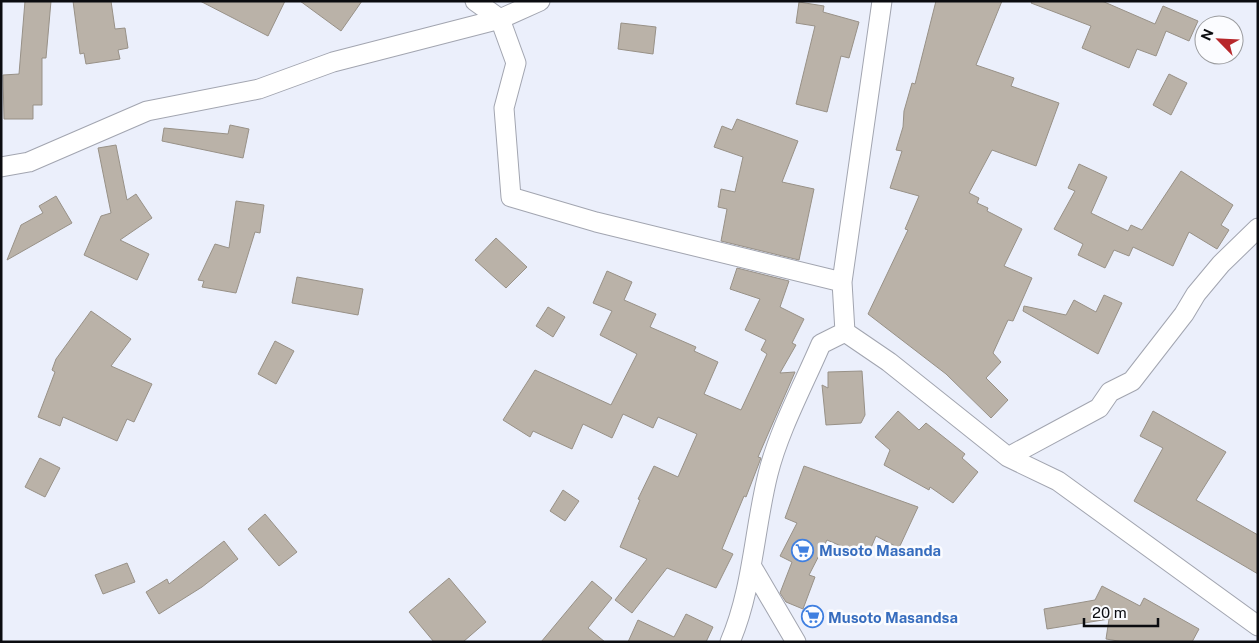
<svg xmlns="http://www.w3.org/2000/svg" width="1259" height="643" font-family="'Public Sans',sans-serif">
  <rect width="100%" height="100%" fill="#ebeffb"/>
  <!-- building -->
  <path fill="#bab2a8" stroke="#989187" d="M25,1H51L46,58H42V105H33V119H4L3,75L19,74Z
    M73,1H111L115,29L125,28L128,48L118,50L120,59L86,64L84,53L80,54Z
    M200,1H285L268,36Z
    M300,1H362L341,31Z
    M936,1H1002L976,65L1014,78L1011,86L1059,103L1036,166L992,150L969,193L979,198L977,203L988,208L987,211L1022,229L1004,266L1032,278L1013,321L1008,320L993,353L1001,362L986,378L1008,400L991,418L946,374L868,314L908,230L905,229L919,196L890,188L902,151L896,150L903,127L904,111L912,83L915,84Z
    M1032,1H1102L1155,24L1163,6L1198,21L1189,41L1166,31L1156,56L1137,49L1129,68L1082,48L1091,26L1031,3Z
    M799,2L824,6L823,12L859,22L849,58L841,56L827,112L796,104L815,26L796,23Z
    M621,23L656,27L653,54L618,49Z
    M1169,74L1187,83L1171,115L1153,105Z
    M737,119L798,141L782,182L814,189L799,260L721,241L727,209L718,207L721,189L735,192L743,157L714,147L722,126L732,130Z
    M230,125L249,129L243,158L162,141L164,128L228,134Z
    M116,145L127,200L136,194L152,218L120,240L149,254L137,280L84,255L101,216L111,213L98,148Z
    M1079,164L1107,177L1091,213L1128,231L1131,225L1142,230L1181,171L1233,205L1221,225L1229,230L1217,249L1189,232L1173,266L1133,247L1129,256L1114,250L1105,268L1078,255L1083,244L1054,229L1075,191L1068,188Z
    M56,196L72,223L7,260L21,225L43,213L39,206Z
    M236,201L264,205L260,233L255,232L236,293L202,287L204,281L198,280L215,244L229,248Z
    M496,238L527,267L506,288L475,260Z
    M737,268L789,281L780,307L804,319L792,343L796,345L780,373L795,372L758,457L761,458L746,497L744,496L722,549L733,554L716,588L667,568L632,613L615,600L647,559L620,547L640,500L638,499L654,466L678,477L697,434L658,417L653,428L623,414L612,438L583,424L572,449L533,431L530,437L503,420L535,370L611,405L637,354L600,335L612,311L593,303L607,271L632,282L624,300L656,314L650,327L696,347L694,351L718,362L704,394L741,410L767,354L761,350L766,340L745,330L760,299L730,289Z
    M297,277L363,289L358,315L292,303Z
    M1104,295L1122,303L1098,354L1023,311L1024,306L1066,315L1074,300L1096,312Z
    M548,307L565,317L553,337L536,326Z
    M91,311L131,339L111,366L152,384L134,422L127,419L117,441L63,417L60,426L38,417L55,372L52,370L56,359Z
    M275,341L294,351L276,384L258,374Z
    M862,371L865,415L861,423L826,425L822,385L828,388V372Z
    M898,411L919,430L926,423L965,454L962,458L978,472L953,503L930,487L929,490L884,465L890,450L875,437Z
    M1153,411L1226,452L1196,500L1258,535V574L1134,501L1163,448L1140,436Z
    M40,458L60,468L45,497L25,487Z
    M804,466L918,507L899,548L876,536L867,557L827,540L809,575L815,577L803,609L786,602L780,593L792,562L780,556L797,523L785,518Z
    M563,490L579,501L565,521L550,511Z
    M265,514L297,552L279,566L248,529Z
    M224,541L238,559L202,587L159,614L146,592L167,579L169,584Z
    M127,563L135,582L103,594L95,575Z
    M449,578L486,622L463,642H434L409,612Z
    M592,581L612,598L588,628L605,642H541Z
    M1102,586L1140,606L1144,598L1199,629L1192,642H1124L1106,639L1109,619L1047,629L1044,609L1095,600Z
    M686,614L713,627L706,642H628L638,620L674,637Z"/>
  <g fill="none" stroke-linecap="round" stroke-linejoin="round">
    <defs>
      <path id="minor" d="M540,1L500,19L516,63L504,108L511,197L596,222L842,282
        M1,167L29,162L147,111L259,89L333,62L500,19L475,1
        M845,332L889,362L1008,457L1058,481L1258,626
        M845,332L842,282L882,1
        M1008,457L1099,408L1110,392L1132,381L1184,314L1196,294L1221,264L1258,228
        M752,567L796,642
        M730,642C753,588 754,530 768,474C779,430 803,386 821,344L845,332"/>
    </defs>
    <!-- minor casing -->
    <use href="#minor" stroke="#a2a5b0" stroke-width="21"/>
    <!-- minor -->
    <use href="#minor" stroke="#fff" stroke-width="19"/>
  </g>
  <!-- icons -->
  <defs>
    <symbol id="supermarket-ring" viewBox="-11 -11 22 22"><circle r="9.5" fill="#fbfcff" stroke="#3f7fe0" stroke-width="1.5"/><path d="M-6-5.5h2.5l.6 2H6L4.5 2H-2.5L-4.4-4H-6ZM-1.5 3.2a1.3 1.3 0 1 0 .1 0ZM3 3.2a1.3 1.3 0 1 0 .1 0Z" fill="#3f7fe0"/></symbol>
  </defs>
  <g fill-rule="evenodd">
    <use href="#supermarket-ring" x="790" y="538" width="25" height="25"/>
    <use href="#supermarket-ring" x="800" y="604" width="25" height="25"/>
  </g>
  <g text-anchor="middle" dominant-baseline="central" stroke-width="5" stroke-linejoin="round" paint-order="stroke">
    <!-- shop labels -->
    <g font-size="15" font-weight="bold" fill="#366cbe" stroke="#fbfcff" text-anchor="start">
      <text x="819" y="550">Musoto Masanda</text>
      <text x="828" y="617">Musoto Masandsa</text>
    </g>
  </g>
  <!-- border -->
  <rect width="1259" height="643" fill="none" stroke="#0b0c10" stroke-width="5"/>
  <!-- north arrow -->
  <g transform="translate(1219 40) rotate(294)"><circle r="24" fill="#fbfcff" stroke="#9b9c9f"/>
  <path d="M0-4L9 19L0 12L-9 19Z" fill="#b7272b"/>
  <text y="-8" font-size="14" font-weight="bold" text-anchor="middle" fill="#0b0c10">N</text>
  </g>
  <!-- scale -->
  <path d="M1084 618v8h74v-8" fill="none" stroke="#0b0c10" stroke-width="2.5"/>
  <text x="1092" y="618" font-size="15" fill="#0b0c10" stroke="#fbfcff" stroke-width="4" paint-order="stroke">20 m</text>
</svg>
